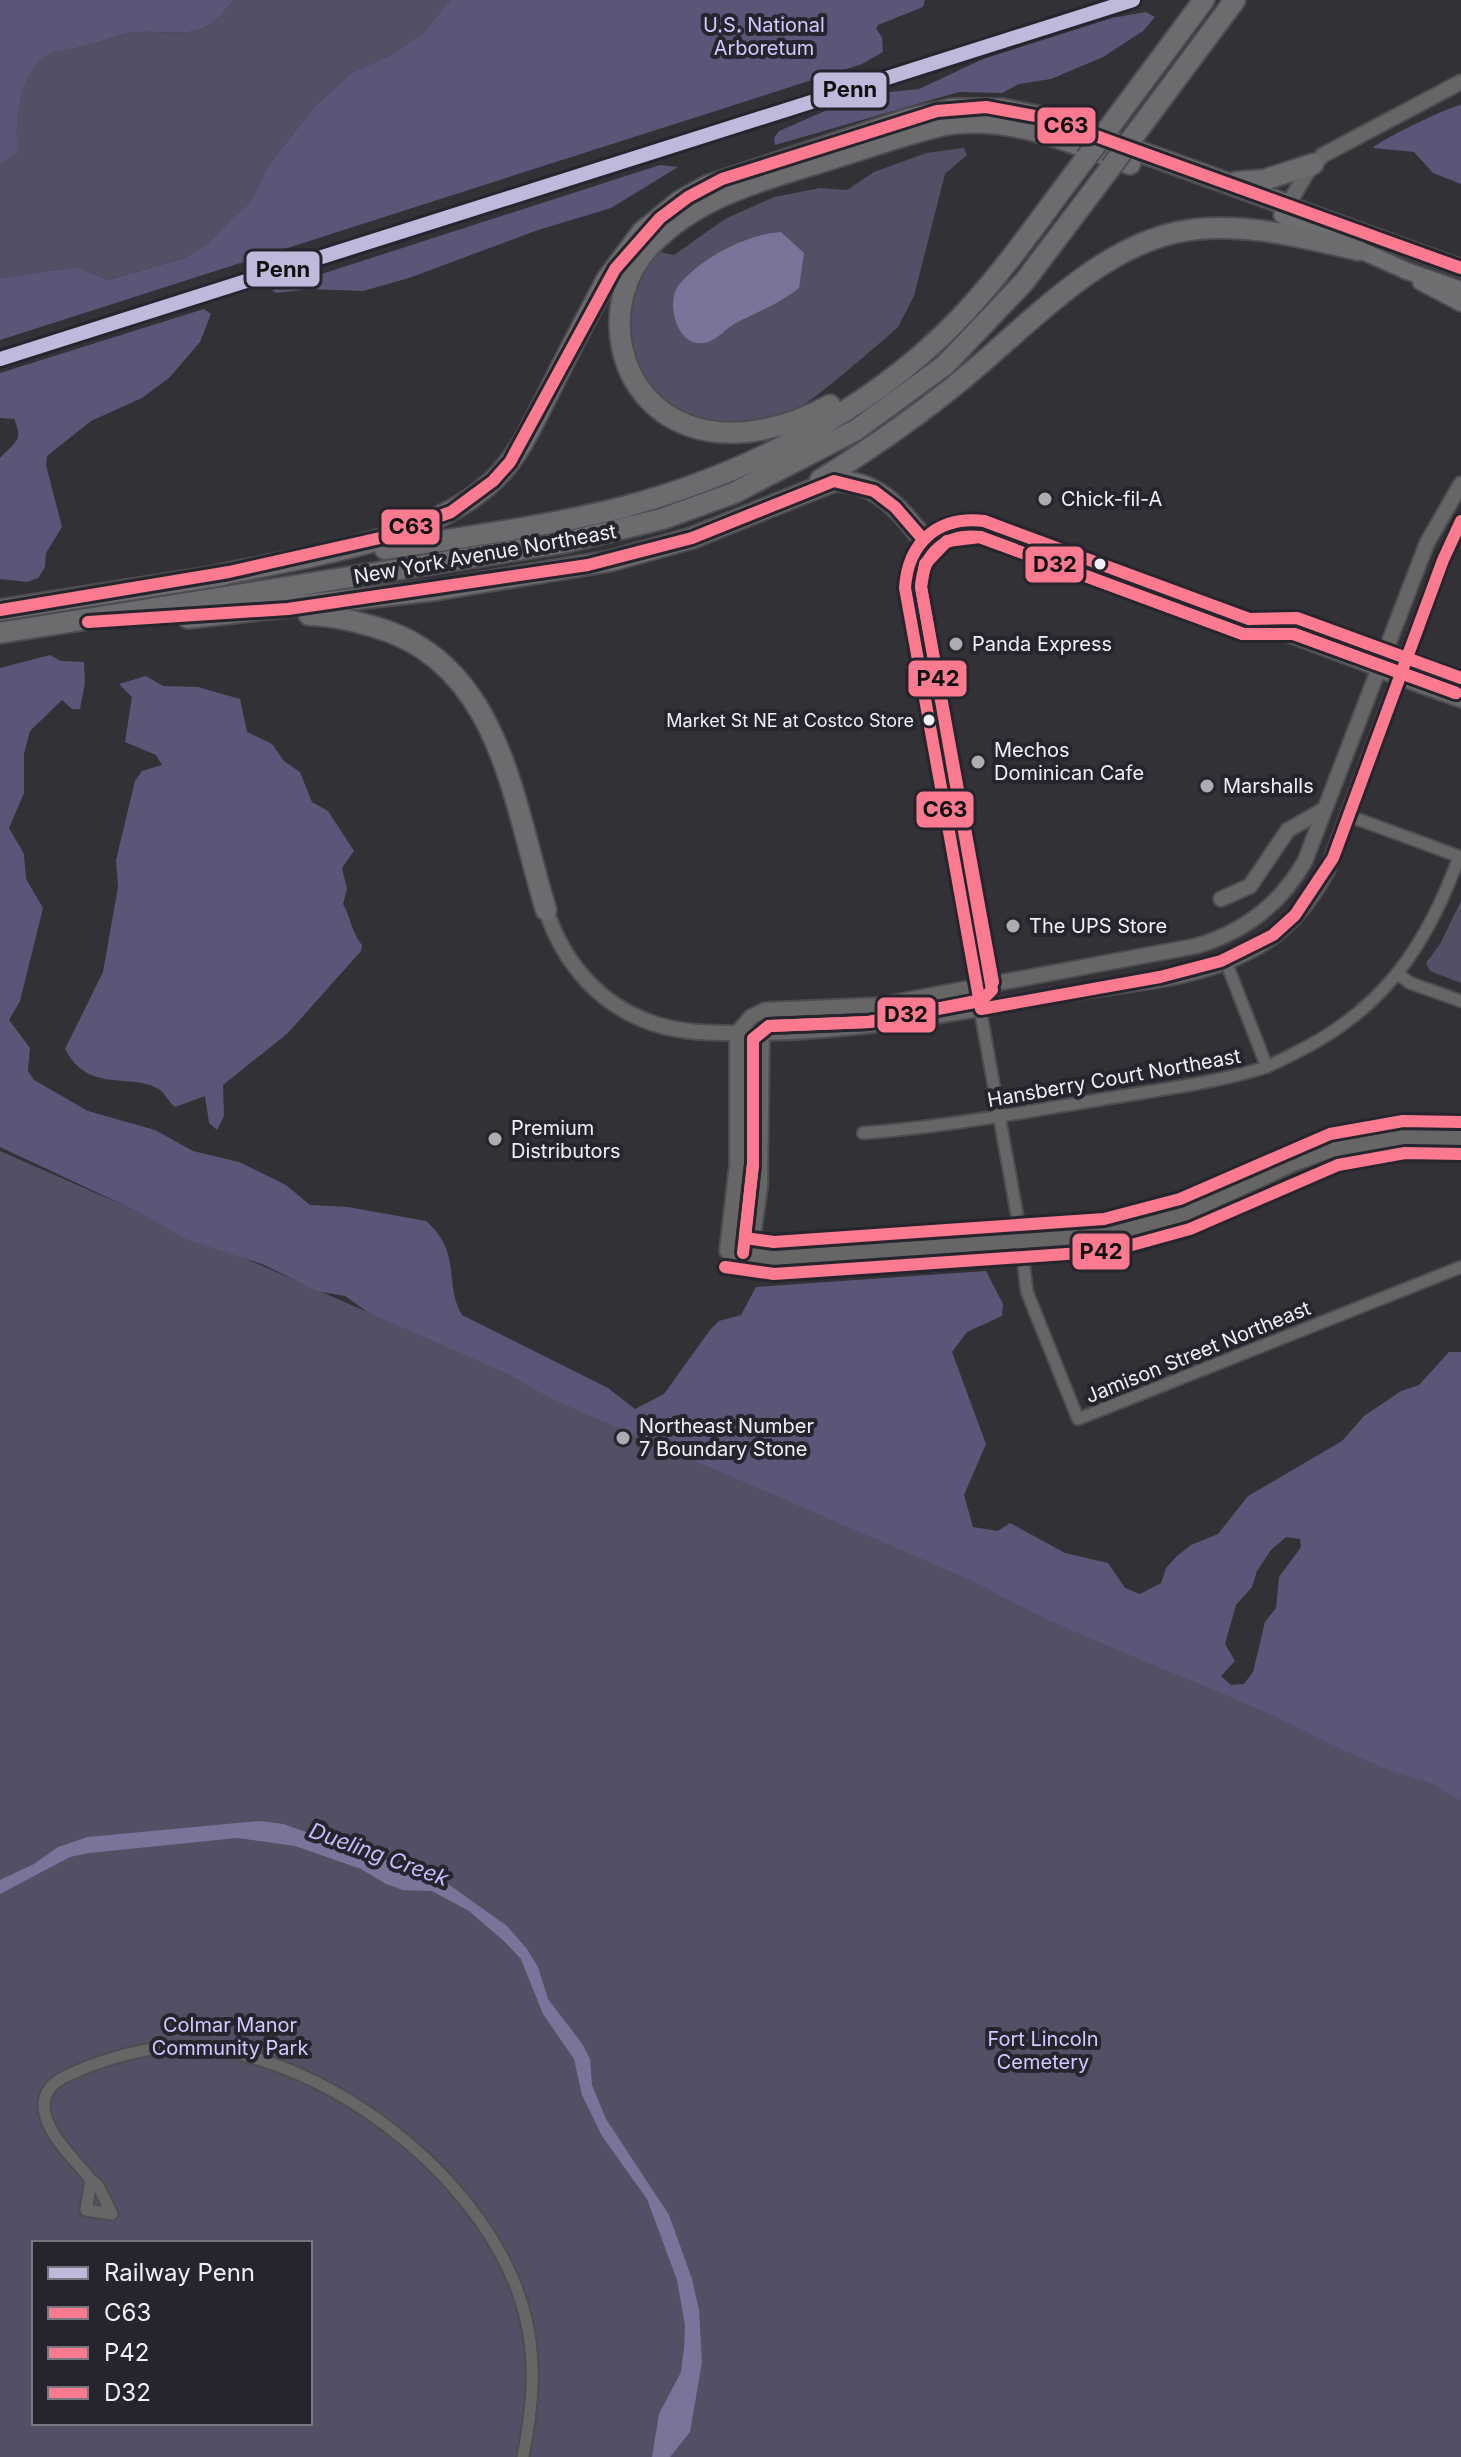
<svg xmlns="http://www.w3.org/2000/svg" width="1461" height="2457" font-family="Inter,sans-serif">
  <rect width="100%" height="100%" fill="#313136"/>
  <!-- green -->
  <path fill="#525065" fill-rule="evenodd" d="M233,0H450L423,33L391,55L351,73L314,107L268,166L251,201L206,245L184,258L108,280L77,267L0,278V165L16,152C15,123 19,66 52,53C63,49 76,49 88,45C101,42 116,35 129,33C175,27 201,48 233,0Z
    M964,148L967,155L945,174L914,296L898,327L886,338C865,355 810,405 789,413C757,426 705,426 675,410C620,380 612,290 660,252L674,255L725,219L774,197L820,188L847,190L874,172L926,153Z
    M1461,901V983L1430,971L1426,963L1440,944Z
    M0,1151L1461,1791V2457H0ZM34,2243H310V2423H34Z"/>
  <!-- forest -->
  <path fill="#5a5678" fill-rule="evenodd" d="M0,0H233C201,48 175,27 129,33C116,35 101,42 88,45C76,49 63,49 52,53C19,66 15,123 17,152L0,165Z
    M450,0H925L923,7L878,25L876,29L882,37L883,52L862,64L0,340V278L77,267L108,280L184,258L206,245L251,201L268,166L314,107L351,73L391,55L423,33Z
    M1146,12L1155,17L1143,31L1103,57L1051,79L1019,84L1002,93L959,92L775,145L774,138L779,131L862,95L919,89L983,59L1112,18Z
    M1461,105V184L1433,173L1414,152L1373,148C1378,141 1450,106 1461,105Z
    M660,165L678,167L611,208L538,230L409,278L363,291L310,289L276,293L272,290Z
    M204,309L211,314L200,342L169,378L142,398L91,421L47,456L46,465L62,527L46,553L45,567L38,578L27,582L0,579V458C15,442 24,441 14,419L0,418V373Z
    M50,655L61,661L84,662L85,683L80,709H72L62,700L30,731L24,754V793L9,828L24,854L26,879L43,908L20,1001L9,1020L30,1048L28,1071L34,1080L88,1111L155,1130L193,1151L239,1162L286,1185L310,1205L348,1207L426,1221C463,1253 443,1283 462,1315L608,1388L635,1409L664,1394L710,1330L719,1321L741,1315L756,1287L986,1271L1003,1304L1002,1316L967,1332L952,1352L986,1444L964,1495L973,1527L998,1531L1010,1523L1065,1553L1108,1563L1125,1588L1140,1594L1161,1583L1166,1568L1177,1556L1191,1545L1218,1534L1248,1496L1342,1441L1364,1416L1401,1391L1419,1385L1449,1352H1461V1800C1452,1797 1444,1790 1435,1785C1420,1778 1403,1776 1388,1770C1340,1750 1293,1724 1245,1703C1154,1664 1060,1630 973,1581L552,1399L508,1374L369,1313L345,1296L317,1291L262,1264L186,1239L145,1215L0,1147V668ZM1286,1537L1300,1539L1301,1547L1279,1577L1276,1608L1265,1622L1253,1672L1244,1684L1231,1685L1221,1676L1235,1661L1225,1644L1236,1605L1252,1587L1257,1571L1271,1550Z
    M146,676L163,686L198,687L240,699L247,732L272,744L284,761L300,772L312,802L328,811L354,851L342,868L347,889L343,904C352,920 350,929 362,945L361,951L288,1033L223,1085L224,1116L217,1130L209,1123L205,1096L175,1107C168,1102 165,1092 157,1088C127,1073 88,1093 65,1049L103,972L118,887L116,860L135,781L142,771L162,765L156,755L125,742L132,697L119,684Z"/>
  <!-- water -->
  <path fill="#79759a" d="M781,232L804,253L799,288C779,304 757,312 734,324C724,330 715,342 703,343C677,347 666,303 678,286C699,259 747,234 781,232Z
    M259,1821L283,1824L441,1879L507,1926L527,1949L538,1967L548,1999L583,2045L590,2059L592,2085L606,2119L669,2215L692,2279L699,2310L702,2362L690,2432L670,2457H652L659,2414L681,2372L684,2348L685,2325L677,2280L647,2199L602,2136L582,2095L574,2059L543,2014L521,1959L505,1942L469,1911L432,1891L403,1890L386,1884L361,1869L295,1846L237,1838L89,1853L70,1857L0,1894V1880L34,1864L58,1847L88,1837Z"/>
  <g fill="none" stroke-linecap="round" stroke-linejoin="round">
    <defs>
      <path id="minor" d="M1252,619L1297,618L1386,650
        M1349,816L1461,857
        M1226,962L1267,1067
        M1398,974L1410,983L1461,1001
        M863,1133C942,1127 1019,1113 1098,1100C1149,1091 1203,1085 1253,1071C1269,1067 1283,1059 1297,1052C1384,1009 1427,945 1459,857
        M1018,1220L906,597C901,551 934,510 984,521L1378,670
        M1021,1242L1027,1292L1078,1419L1461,1267
        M91,2180L98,2186L112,2214
        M112,2214L86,2210L91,2180C75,2159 38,2128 45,2098C50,2079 72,2074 87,2067C122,2054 156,2045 193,2047C330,2055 495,2185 526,2319C537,2366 532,2410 523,2457"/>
      <path id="tertiary" d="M1285,210L1306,174L1323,155L1461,82
        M1461,484L1427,543L1305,861C1280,905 1244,932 1196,946L880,1005L765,1010L751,1017L737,1033V1164L727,1251L773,1258L1107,1235L1185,1214L1293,1164L1334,1149L1404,1137L1461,1138
        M1386,650L1461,678
        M1378,670L1461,700
        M1221,899L1250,886L1288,830L1325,809
        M546,910C564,964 600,1006 655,1024C686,1034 719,1033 752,1033C858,1033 960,1012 1065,994C1124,984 1193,981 1248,952C1283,935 1309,905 1327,871L1443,560L1461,521
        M750,1256L760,1187L762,1033"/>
      <path id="primary" d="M1288,205L1461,268
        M1282,215L1407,271L1461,290
        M1421,282L1461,303"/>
      <path id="motorway" d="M1108,129L1204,0
        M1133,137L1235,0
        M1236,182L1264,180L1313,164
        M830,405C790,427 735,442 690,426C614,400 598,301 650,246C698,195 764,180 828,160C867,148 905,134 944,125C1010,114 1069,142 1130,164
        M820,480C870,449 918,416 964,378C1026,327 1096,249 1178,232C1236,220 1302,237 1358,250
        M385,549C465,537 545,527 624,507C744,475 866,413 954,324C1003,274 1043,214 1086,158
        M212,577C303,556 444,542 505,468C524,445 535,419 548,394C567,355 587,317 607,279L642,232L680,201L707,186L908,119L952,109H1002L1046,118L1288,205
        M0,610L223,575
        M309,615C331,615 353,621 375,627C501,663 513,803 546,910
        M188,618L436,590L610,561L692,538L834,481C875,480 899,508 922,538
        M0,633L562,543L662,519L734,493L856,430L945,365L1024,282L1111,167"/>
    </defs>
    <!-- minor casing -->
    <use href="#minor" stroke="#4d4c50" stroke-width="15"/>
    <!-- tertiary casing -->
    <use href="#tertiary" stroke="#4d4c50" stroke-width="18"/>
    <!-- primary casing -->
    <use href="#primary" stroke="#4d4c50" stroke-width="20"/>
    <!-- motorway casing -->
    <use href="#motorway" stroke="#4d4c50" stroke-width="24"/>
    <!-- minor -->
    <use href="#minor" stroke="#666667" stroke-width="11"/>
    <!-- tertiary -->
    <use href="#tertiary" stroke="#666667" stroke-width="14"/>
    <!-- primary -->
    <use href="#primary" stroke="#6f6f72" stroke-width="16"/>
    <!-- motorway -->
    <use href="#motorway" stroke="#6c6c6f" stroke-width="20"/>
    <defs>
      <path id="motorway-bridge" d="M1086,158L1108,129
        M1111,167L1133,137"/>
    </defs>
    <!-- motorway-bridge casing -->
    <use href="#motorway-bridge" stroke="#4d4c50" stroke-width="24" stroke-linecap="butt"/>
    <!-- motorway-bridge -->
    <use href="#motorway-bridge" stroke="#6c6c6f" stroke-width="20"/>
    <defs>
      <path id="bus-1" d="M0,610L229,572L380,538L451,512L493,481L510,462L615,269L660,218L688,197L722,179L937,111L986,107L1046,118L1461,268
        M88,622L288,609L588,565L692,538L834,481L874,491L895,507L922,538
        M981,1009L905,588C908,542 938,516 984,521L1249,619L1297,618L1461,678
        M981,1009L1160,977L1221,961L1273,935L1295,915L1333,858L1443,560L1461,521"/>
      <path id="bus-2" d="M993,982L921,587L925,564L947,541L980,537L1243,634H1294L1456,693
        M743,1253L753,1164V1039L769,1026L869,1022L980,1001
        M725,1267L774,1274L1110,1251L1190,1229L1338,1165L1405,1153L1461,1154"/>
      <path id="bus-3" d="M1456,693L1294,634H1243L980,537C946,533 923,553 921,587L992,990L982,1000L869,1022L769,1026L753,1039V1164L745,1238L774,1242L1104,1219L1180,1199L1330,1134L1403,1121L1461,1122"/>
    </defs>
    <!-- bus-1 casing -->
    <use href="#bus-1" stroke="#26252e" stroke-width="18"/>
    <!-- bus-2 casing -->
    <use href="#bus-2" stroke="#26252e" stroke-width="18"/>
    <!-- bus-3 casing -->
    <use href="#bus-3" stroke="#26252e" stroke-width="18"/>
    <!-- bus-1 -->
    <use href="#bus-1" stroke="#fc7a8f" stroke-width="12"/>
    <!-- bus-2 -->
    <use href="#bus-2" stroke="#fc7a8f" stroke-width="12"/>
    <!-- bus-3 -->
    <use href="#bus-3" stroke="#fc7a8f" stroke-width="12"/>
    <defs>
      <path id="rail-1" d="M0,359L1133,0"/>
    </defs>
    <!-- rail-1 casing -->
    <use href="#rail-1" stroke="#26252e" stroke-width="20"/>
    <!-- rail-1 -->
    <use href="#rail-1" stroke="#bdbadc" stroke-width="14"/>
  </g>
  <!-- markers -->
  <g fill="#adacb3" stroke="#26252e" stroke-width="3">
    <circle cx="1045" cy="499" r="8"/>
    <circle cx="956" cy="644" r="8"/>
    <circle cx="978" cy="762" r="8"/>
    <circle cx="1207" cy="786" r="8"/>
    <circle cx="1013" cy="926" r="8"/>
    <circle cx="495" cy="1139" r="8"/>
    <circle cx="623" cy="1438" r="8"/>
  </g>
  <g fill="#f0eff6" stroke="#26252e" stroke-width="3">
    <circle cx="1100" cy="564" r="7"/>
    <circle cx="929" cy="720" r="7"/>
  </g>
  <g text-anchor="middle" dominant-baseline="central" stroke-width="8" stroke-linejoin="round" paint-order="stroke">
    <!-- bus labels -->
    <g font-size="18" fill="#f0eff6" stroke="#26252e" text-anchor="end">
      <text x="914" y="720">Market St NE at Costco Store</text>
    </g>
    <!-- park labels -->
    <g font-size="20" fill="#cfcaff" stroke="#26252e">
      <text x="764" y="25">U.S. National<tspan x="764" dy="23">Arboretum</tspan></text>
      <text x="230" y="2025">Colmar Manor<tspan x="230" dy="23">Community Park</tspan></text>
      <text x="1043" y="2039">Fort Lincoln<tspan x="1043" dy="23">Cemetery</tspan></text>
    </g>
    <!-- poi labels -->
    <g font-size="20" fill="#f0eff6" stroke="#26252e" text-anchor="start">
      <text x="1061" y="499">Chick-fil-A</text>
      <text x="972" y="644">Panda Express</text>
      <text x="994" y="750">Mechos<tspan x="994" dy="23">Dominican Cafe</tspan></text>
      <text x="1223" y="786">Marshalls</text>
      <text x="1029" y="926">The UPS Store</text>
      <text x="511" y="1128">Premium<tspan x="511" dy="23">Distributors</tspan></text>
      <text x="639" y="1426">Northeast Number<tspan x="639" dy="23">7 Boundary Stone</tspan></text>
    </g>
    <!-- street labels -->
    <g font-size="20" fill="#f0eff6" stroke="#26252e">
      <text transform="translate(485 554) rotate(-10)">New York Avenue Northeast</text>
      <text transform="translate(1114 1078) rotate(-10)">Hansberry Court Northeast</text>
      <text transform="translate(1198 1352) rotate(-22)">Jamison Street Northeast</text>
    </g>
    <!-- water labels -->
    <g font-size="22" font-style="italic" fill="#c3bcfd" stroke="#26252e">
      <text transform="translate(379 1854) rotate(20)">Dueling Creek</text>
    </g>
  </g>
  <g stroke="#26252e" stroke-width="3">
    <rect x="812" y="71" width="76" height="38" rx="8" fill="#bdbadc"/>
    <rect x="1036" y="106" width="61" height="39" rx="8" fill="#fc7a8f"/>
    <rect x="245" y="250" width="76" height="38" rx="8" fill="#bdbadc"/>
    <rect x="380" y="508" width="61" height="38" rx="8" fill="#fc7a8f"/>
    <rect x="1024" y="545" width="61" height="39" rx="8" fill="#fc7a8f"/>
    <rect x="907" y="659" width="61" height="39" rx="8" fill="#fc7a8f"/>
    <rect x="915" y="790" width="60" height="39" rx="8" fill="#fc7a8f"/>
    <rect x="876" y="996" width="61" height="38" rx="8" fill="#fc7a8f"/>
    <rect x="1071" y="1232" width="60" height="39" rx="8" fill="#fc7a8f"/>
  </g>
  <g font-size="22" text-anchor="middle" font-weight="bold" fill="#111">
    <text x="850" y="97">Penn</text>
    <text x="1066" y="133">C63</text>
    <text x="283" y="277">Penn</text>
    <text x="411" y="534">C63</text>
    <text x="1055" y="572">D32</text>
    <text x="938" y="686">P42</text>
    <text x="945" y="817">C63</text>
    <text x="906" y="1022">D32</text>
    <text x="1101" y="1259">P42</text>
  </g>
  <!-- legend -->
  <rect x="32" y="2241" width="280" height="184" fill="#26252e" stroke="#77767e" stroke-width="2"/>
  <rect x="48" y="2267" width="40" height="12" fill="#bdbadc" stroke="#77767e" stroke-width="2"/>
  <text x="104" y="2281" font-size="24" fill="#f0eff6">Railway Penn</text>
  <rect x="48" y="2307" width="40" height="12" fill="#fc7a8f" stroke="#77767e" stroke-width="2"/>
  <text x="104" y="2321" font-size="24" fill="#f0eff6">C63</text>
  <rect x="48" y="2347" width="40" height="12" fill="#fc7a8f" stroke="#77767e" stroke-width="2"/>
  <text x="104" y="2361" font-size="24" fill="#f0eff6">P42</text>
  <rect x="48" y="2387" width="40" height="12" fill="#fc7a8f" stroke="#77767e" stroke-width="2"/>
  <text x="104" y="2401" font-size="24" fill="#f0eff6">D32</text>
</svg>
